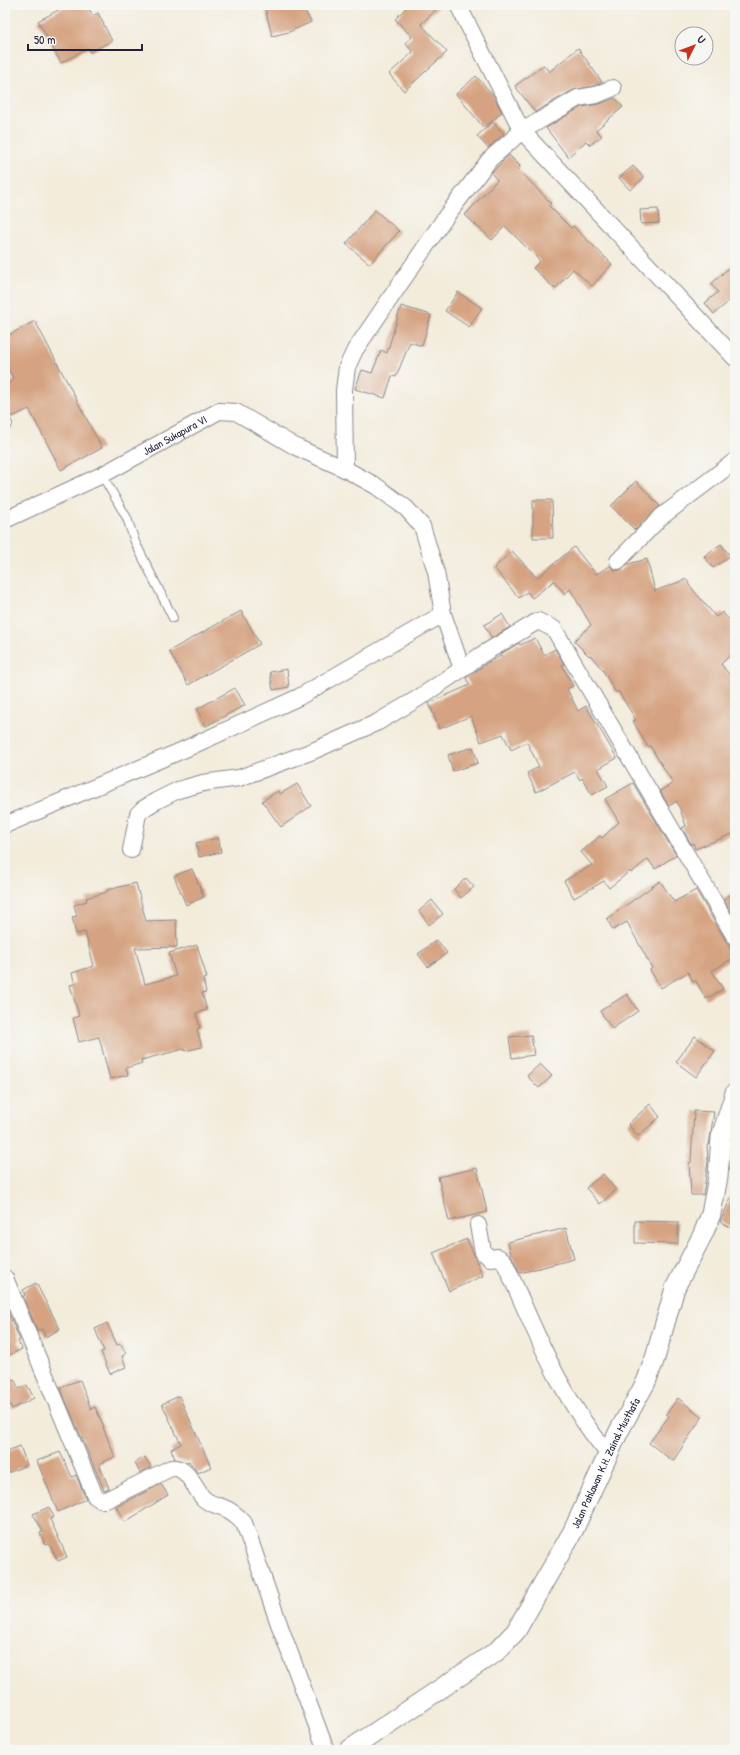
<svg xmlns="http://www.w3.org/2000/svg" width="740" height="1755" font-family="'Patrick Hand',sans-serif">
  <rect width="100%" height="100%" fill="#f6f6f2"/>
  <filter id="ink" filterUnits="userSpaceOnUse"><feTurbulence type="fractalNoise" baseFrequency=".025" numOctaves="2"/><feDisplacementMap in="SourceGraphic" scale="8" xChannelSelector="R" yChannelSelector="G"/><feConvolveMatrix kernelMatrix="1 2 1 2 8 2 1 2 1" color-interpolation-filters="sRGB"/></filter>
  <filter id="wash" filterUnits="userSpaceOnUse"><feTurbulence type="fractalNoise" baseFrequency=".012" numOctaves="4" result="noise"/><feDisplacementMap in="SourceGraphic" scale="16" xChannelSelector="R" yChannelSelector="G"/><feGaussianBlur stdDeviation="0.9" result="paint"/><feColorMatrix in="noise" values="0 0 0 0 0 0 0 0 0 0 0 0 0 0 0 0 0 1.4 0 .05"/><feComposite in="paint" operator="in"/></filter>
  <g filter="url(#wash)">
    <rect width="100%" height="100%" fill="#f3ecdb"/>
    <g id="blocks">
      <!-- building -->
      <path fill="#d5a381" d="M68,5H87L93,16L98,13L112,41L90,52L88,48L61,63L38,21Z
        M279,5H302L311,22L289,32L272,36L265,8Z
        M409,5H441L421,24L447,52L404,91L389,74L413,52L405,43L412,37L395,19Z
        M578,48L602,82L593,86L573,90L535,112L515,86L544,65L549,72Z
        M476,76L493,95L502,112L484,128L456,94Z
        M615,98L623,107L596,130L602,136L590,145L586,141L568,157L546,128L581,107L599,104Z
        M493,122L504,134L488,148L477,136Z
        M509,155L520,166L518,169L551,203L549,206L571,228L573,226L612,264L592,286L573,269L555,289L533,268L540,261L505,226L492,240L465,215L497,180L491,173Z
        M633,166L644,178L630,190L619,178Z
        M658,209L659,223L641,224L640,210Z
        M375,210L399,231L370,264L346,244Z
        M735,262V296L714,314L705,303L718,292L711,284Z
        M458,292L482,308L469,327L445,311Z
        M401,306L431,315L422,346L410,342L396,377L392,376L385,398L355,389L362,370L372,373L381,350L387,353Z
        M35,321L102,448L61,470L29,409L12,417L5,404V385L14,380L5,363V337Z
        M636,481L660,506L635,530L611,506Z
        M533,500H552L553,538H533Z
        M721,544L730,556L713,568L704,556Z
        M574,547L596,574L610,566L615,570H620L628,564L647,559L655,591L687,579L689,585L716,617L722,612L735,626V651L721,664L735,682V833L695,849L693,843L691,844L682,828L686,826L677,801L669,806L660,791L673,783L650,746L648,747L633,721L636,720L618,691L616,693L602,669L590,655L589,656L574,641L591,625L570,589L565,594L554,581L532,598L527,592L519,598L494,568L512,551L537,578Z
        M241,611L260,644L188,685L169,651Z
        M502,614L510,627L492,638L484,625Z
        M535,638L544,655L555,649L564,664L562,665L573,686L567,689L578,711L586,706L617,758L598,769L608,786L592,795L582,778L580,780L575,772L536,792L527,773L539,767L527,742L511,750L503,734L481,742L471,716L439,729L429,703L470,685L466,678L487,663L502,655L501,654L519,643L520,645Z
        M287,669L289,687L273,690L270,672Z
        M235,688L245,705L206,726L197,709Z
        M473,747L478,763L453,771L448,755Z
        M633,783L676,855L655,869L648,859L631,873L630,871L609,888L604,881L574,898L564,881L592,865L581,852L600,836L602,838L619,822L605,799Z
        M297,784L311,806L281,827L262,801L278,791L280,794Z
        M218,838L221,852L199,857L196,843Z
        M192,869L204,897L186,905L174,876Z
        M466,878L474,887L461,898L454,889Z
        M660,881L674,902L696,890L735,957L712,971L723,989L706,999L696,981L693,982L688,972L661,988L650,970L652,968L627,922L613,930L607,919Z
        M136,883L146,921L176,920L177,947L135,948L145,984L176,976L169,953L197,945L207,978L203,979L206,992L202,993L207,1010L196,1013L200,1028L197,1029L202,1047L185,1051L184,1049L141,1060L142,1063L126,1068L128,1075L110,1079L99,1037L79,1042L73,1018L79,1016L70,985L75,984L72,973L94,966L85,932L76,934L72,917L77,916L74,905L87,901L86,898L107,892V890Z
        M735,891V914L733,915L724,899Z
        M432,900L443,914L429,925L419,911Z
        M437,940L447,953L428,967L418,954Z
        M627,994L638,1011L612,1029L600,1011Z
        M531,1035L534,1055L512,1058L509,1037Z
        M695,1036L715,1051L696,1077L676,1062Z
        M540,1064L552,1076L539,1088L527,1076Z
        M650,1104L660,1117L638,1136L628,1124Z
        M694,1111L714,1112L709,1145H707L708,1162L703,1195H691L689,1163L691,1162Z
        M477,1168L487,1212L449,1221L438,1177Z
        M603,1174L616,1190L600,1204L586,1188Z
        M735,1189V1230L720,1222Z
        M635,1221L678,1222V1244L635,1243Z
        M566,1228L574,1259L520,1273L511,1255L508,1242Z
        M467,1239L483,1276L449,1291L433,1253Z
        M36,1283L60,1329L45,1337L42,1329L37,1331L23,1296L25,1295L23,1290Z
        M5,1305L20,1340L18,1341L22,1349L5,1357Z
        M107,1323L117,1345L121,1344L126,1354L122,1356L126,1367L110,1374L101,1352L104,1351L95,1329Z
        M14,1379L19,1389L27,1385L34,1398L12,1409L5,1393V1383Z
        M80,1380L91,1409L95,1407L104,1427H103L115,1457L99,1464L109,1488L104,1490L60,1387Z
        M179,1396L211,1467L198,1473L189,1461L187,1462L175,1459L171,1449L181,1444L162,1404Z
        M678,1398L702,1417L673,1461L649,1443L669,1416L666,1414Z
        M20,1446L27,1465L5,1474V1452Z
        M60,1452L72,1477L76,1475L86,1499L58,1512L37,1461Z
        M145,1457L151,1467L140,1473L135,1463Z
        M161,1484L168,1495L125,1522L116,1507Z
        M49,1507L54,1517L50,1519L67,1557L58,1561L49,1544L45,1545L40,1533L43,1532L33,1514Z"/>
    </g>
  </g>
  <g filter="url(#ink)">
    <use href="#blocks" fill-opacity="0" stroke="#8a878b" stroke-width="1"/>
    <g fill="none" stroke-linecap="round" stroke-linejoin="round">
      <defs>
        <path id="service" d="M5,426L8,424
          M102,475L127,518L135,542L173,618"/>
        <g id="minor">
          <path d="M458,5L522,131L735,358"/>
          <path d="M345,469L344,390L347,367L355,350L447,215L490,159L522,131L578,98L596,95L613,88"/>
          <path id="s1" d="M5,520L102,475L219,411L236,412L296,447L345,469L376,486L406,508L422,526L436,572L443,614"/>
          <path d="M618,561L661,517L735,461"/>
          <path d="M5,825L183,750L299,697L443,614L462,669L481,655L538,621L554,629L735,937"/>
          <path d="M131,850L138,814L143,809L156,801L178,790L203,783L239,778L313,751L378,722L417,699L462,669"/>
          <path d="M478,1225L483,1252L490,1258L498,1257L504,1261C534,1327 560,1398 608,1453"/>
          <path d="M5,1278L95,1496L101,1500H106L171,1468C187,1465 194,1488 203,1498C209,1504 214,1504 222,1507C230,1510 238,1516 244,1523L279,1624L326,1750"/>
        </g>
        <g id="tertiary">
          <path id="s2" d="M349,1750L497,1651L516,1631L573,1531L619,1431L646,1382L655,1358L675,1288L703,1234L711,1214L718,1177L721,1137L735,1093"/>
        </g>
      </defs>
      <!-- service casing -->
      <use href="#service" stroke="#8a878b" stroke-width="10"/>
      <!-- minor casing -->
      <use href="#minor" stroke="#8a878b" stroke-width="18"/>
      <!-- tertiary casing -->
      <use href="#tertiary" stroke="#8a878b" stroke-width="21"/>
      <!-- service -->
      <use href="#service" stroke="#fff" stroke-width="8"/>
      <!-- minor -->
      <use href="#minor" stroke="#fff" stroke-width="16"/>
      <!-- tertiary -->
      <use href="#tertiary" stroke="#fff" stroke-width="19"/>
    </g>
  </g>
  <g text-anchor="middle" dominant-baseline="central" stroke-width="3" stroke-linejoin="round" paint-order="stroke">
    <!-- street labels -->
    <g font-size="11" fill="#22223b" stroke="#f6f6f2">
      <text stroke="none"><textPath href="#s1" startOffset="190">Jalan Sukapura VI</textPath></text>
      <text stroke="none"><textPath href="#s2" startOffset="396">Jalan Pahlawan K.H. Zainal Musthafa</textPath></text>
    </g>
  </g>
  <!-- margin -->
  <rect width="740" height="1755" fill="none" stroke="#f6f6f2" stroke-width="20"/>
  <!-- north arrow -->
  <g transform="translate(694 46) rotate(48)"><circle r="19" fill="#f6f6f2" stroke="#a1a1a9"/>
  <path d="M0-3L7 15L0 10L-7 15Z" fill="#c8321e"/>
  <text y="-6" font-size="11" font-weight="bold" text-anchor="middle" fill="#22223b">U</text>
  </g>
  <!-- scale -->
  <path d="M28 44v6h114v-6" fill="none" stroke="#22223b" stroke-width="2"/>
  <text x="34" y="44" font-size="12" fill="#22223b" stroke="#f6f6f2" stroke-width="3" paint-order="stroke">50 m</text>
</svg>
